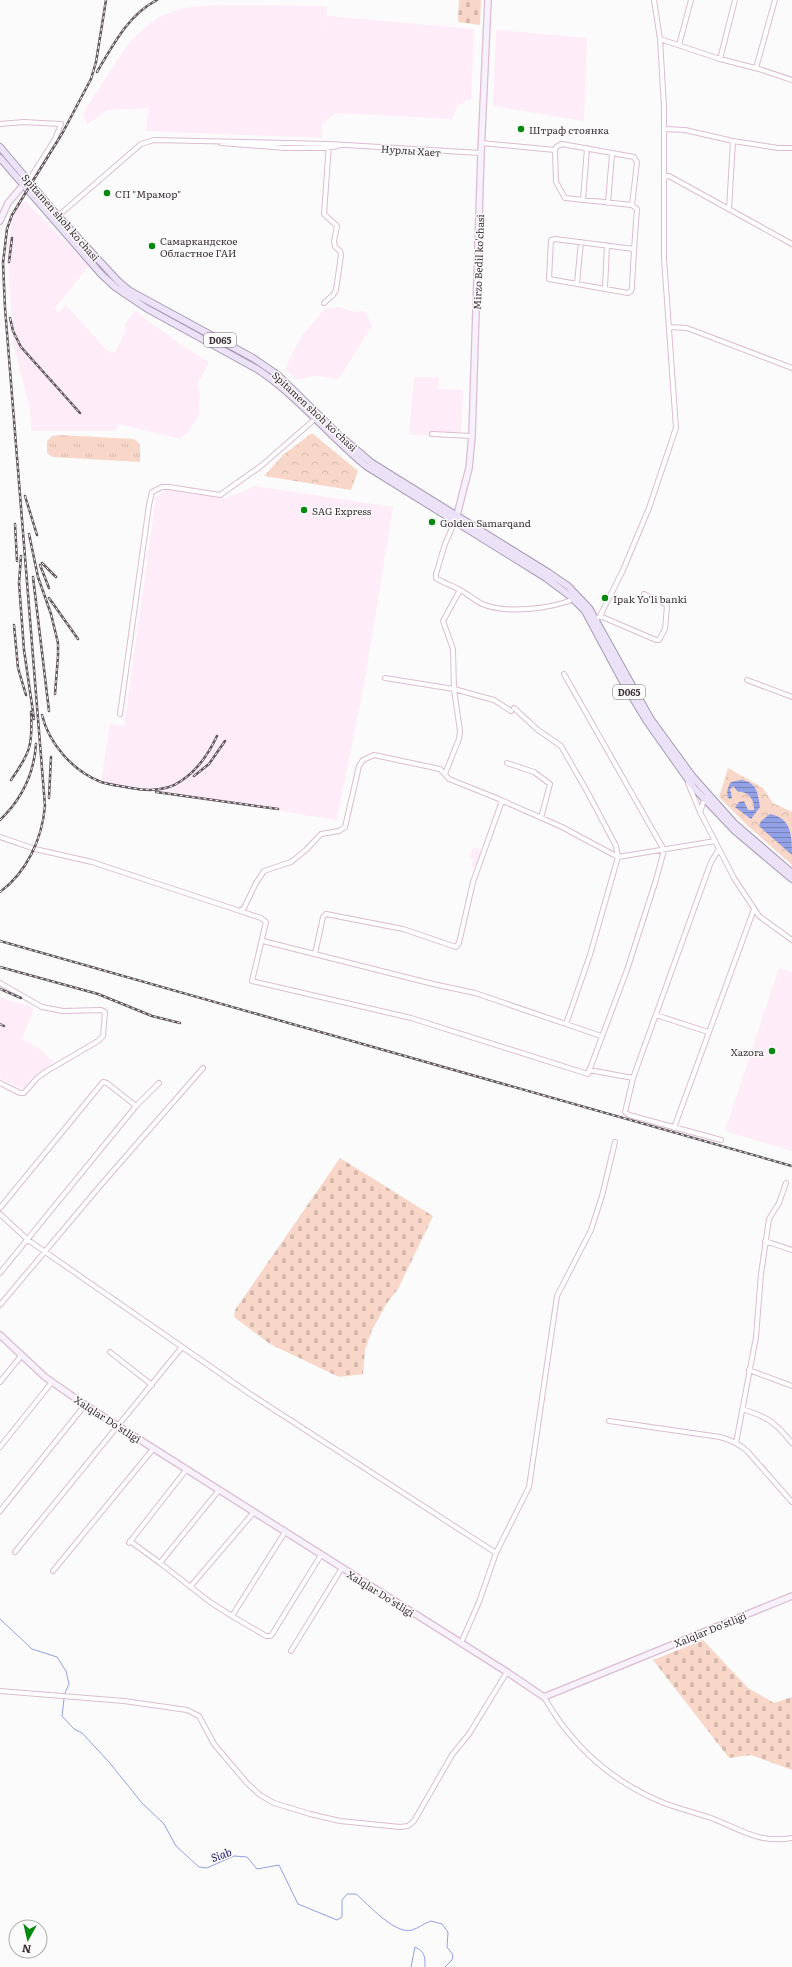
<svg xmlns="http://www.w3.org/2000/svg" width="792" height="1967" font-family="Literata,serif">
  <defs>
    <pattern id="grass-tufts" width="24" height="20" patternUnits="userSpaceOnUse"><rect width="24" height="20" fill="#f8d7c9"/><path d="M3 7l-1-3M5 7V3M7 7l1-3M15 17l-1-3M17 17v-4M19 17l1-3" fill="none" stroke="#d6b9ad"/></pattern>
    <pattern id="cemetery-stones" width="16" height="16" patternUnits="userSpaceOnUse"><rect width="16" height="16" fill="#f8d7c9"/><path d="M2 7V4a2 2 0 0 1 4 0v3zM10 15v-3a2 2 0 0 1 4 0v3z" fill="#d6b9ad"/></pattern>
    <pattern id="park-crowns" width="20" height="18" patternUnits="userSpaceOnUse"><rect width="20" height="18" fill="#f8d7c9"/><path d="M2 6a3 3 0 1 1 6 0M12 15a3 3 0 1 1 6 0" fill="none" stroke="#d6b9ad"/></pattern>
    <pattern id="water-rules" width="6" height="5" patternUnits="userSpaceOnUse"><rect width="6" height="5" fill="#92a0e5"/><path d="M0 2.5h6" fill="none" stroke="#7983bb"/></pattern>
  </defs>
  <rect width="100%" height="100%" fill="#fbfbfb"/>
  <!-- built -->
  <path fill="#feedf8" d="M214,5L327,6L326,29L327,16L474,29L471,101L468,100L458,105L452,119L337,113L322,123V138L146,131L149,108L107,110L87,125L83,113L116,62L133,38L157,18L183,8Z
    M496,30L587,38L584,121L493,106Z
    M26,201L89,266L55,308L58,312L66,305L107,350L114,354L126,329L124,325L135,311L180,344L209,362L198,383L200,396L199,410L201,412L186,435L184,434L181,439L118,424L116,431H31L30,410L13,343L7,246L13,213L20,203Z
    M340,307L353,312L365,311L372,326L338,380L317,375L297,380L285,369L295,348L305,332L326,308Z
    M414,377H439L438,389L463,390L461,436L409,435Z
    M255,486L393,507L366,673L337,820L101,782L110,724L124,726L156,497L169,488L227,498Z
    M473,847L482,851L475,867L471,866L474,859L469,857Z
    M779,968L792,972V1151L725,1131Z
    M0,997L34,1008L22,1039L40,1049L54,1062L29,1080L24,1090L0,1078Z"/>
  <!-- grass -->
  <path fill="url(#grass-tufts)" d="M59,435L134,439L140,444V462L52,457L47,453V441L52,436Z"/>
  <!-- cemetery -->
  <path fill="url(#cemetery-stones)" d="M459,0H481L480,25L458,22Z
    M340,1158L433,1216L398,1289L387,1303L372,1330L365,1350L363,1374L339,1377L270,1344L234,1317L235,1310Z
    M703,1640L748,1688L774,1703L792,1697V1770L751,1755L729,1758L653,1660Z"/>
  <!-- park -->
  <path fill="url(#park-crowns)" d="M312,433L358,471L351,490L264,476L283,455Z
    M728,768L763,788L773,803L792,812V865L748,826L719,797Z"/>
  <!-- water -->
  <path fill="url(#water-rules)" d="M741,780C757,782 758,794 760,807L751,819L735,807L739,802L744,801L748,810H754C755,801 748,790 738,792L733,786L730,789L732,798L729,799C726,793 727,788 731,782Z
    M770,814C792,818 792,837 792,855L759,826L761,821Z"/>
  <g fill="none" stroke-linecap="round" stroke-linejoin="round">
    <!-- stream -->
    <path stroke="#92a0e5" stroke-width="1" d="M0,1619L32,1649L57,1657L66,1671L69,1684L64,1695
      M64,1699L62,1716L74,1729L82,1733L109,1762L142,1803L164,1824L176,1846L199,1867L207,1868L234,1856L247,1857L257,1869L279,1865L298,1904L337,1920L342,1917V1900L347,1894H356C368,1904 395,1935 412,1930C419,1928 424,1923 431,1921L442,1924L448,1932L447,1947L453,1955L452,1960L445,1967
      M411,1967L415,1947C425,1952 425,1956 425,1967"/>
    <defs>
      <path id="street" d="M660,39L720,59L759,69L792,80
        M679,45L691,0
        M720,59L735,0
        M756,68L775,0
        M0,124L24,122L61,124L55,139L29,180
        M664,129L685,130L733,141L729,209
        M733,141L778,148H792
        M221,143L285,148H325L338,146
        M481,143L555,150L556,182L565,198L632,205
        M555,150L556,147L562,144L634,157L637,162L632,205L637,209C635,235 633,262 632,288L631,291L628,293L549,279L551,240L555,239L634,249
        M664,177L669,176L792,244
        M583,200L587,148
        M608,203L612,154
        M58,216L141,144L154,140L329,144L481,153
        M577,283L581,242
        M605,288L607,245
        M324,303L333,295L336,290L341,255L340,251L335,247L334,241L337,226L324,214L329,144
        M670,327L687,328L792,368
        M432,434L472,436
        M455,521L445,544L436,574V578C443,583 451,585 458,589C467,593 474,600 482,604C506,614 550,609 574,599
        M600,616L656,640H659L665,629L667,606C662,600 651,599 644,594
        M594,621L600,616L623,570L649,508L676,428L664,258V107L660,39L654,0
        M385,678L454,689L494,700L511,711
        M747,680L792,697
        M514,708L538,730L561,746L588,793L616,846L618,857L590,955L566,1024
        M120,714L149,505L152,492L162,487H169L220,495L261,466L315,419
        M507,763L534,772L550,784L541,818
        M445,774L459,739L460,731L454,689L453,649L443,621L460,590
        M688,783L700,812
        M705,797L700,812L734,878L759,916L792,940
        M0,837L35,849L92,862L240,911L244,908L256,883L264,871L291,862L306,850L321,834L339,831L345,827L359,766L363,760L374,755L440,769L449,779L494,797L562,827L618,857L715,841
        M719,849L711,862L633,1078L625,1112L629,1115L721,1140
        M240,911L261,918L266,922L252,981L411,1018L588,1074L627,970L656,880L664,850L564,674
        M263,941L433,984L475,993L601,1036
        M315,954L323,917L326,914L403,929L456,947L459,943L473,882L502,801
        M0,983L42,1007L63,1011L101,1010L105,1012L103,1036L98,1041L47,1071L37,1078L24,1093H20L0,1083
        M656,1015L708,1032
        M589,1070L633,1078
        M674,1128L754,909
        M0,1208L103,1082L107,1083L136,1106
        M0,1214L28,1240L250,1394L496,1553
        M765,1241L792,1250
        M0,1273L136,1106L159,1083
        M0,1305L100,1186L203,1068
        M110,1352L152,1385
        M749,1370L792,1386
        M0,1382L21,1356
        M742,1409C768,1417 775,1422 792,1443
        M609,1421L720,1437C731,1440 740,1444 748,1452L792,1502
        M736,1443L756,1337L761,1274L769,1219L779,1203L786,1183
        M0,1447L52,1382
        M219,1490L160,1563L210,1602L232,1616L285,1532
        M0,1511L85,1405
        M130,1541L160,1563
        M129,1543L186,1470
        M15,1552L182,1347
        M53,1571L153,1449
        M190,1587L254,1512
        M232,1616L266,1636H271L321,1555
        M461,1643L479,1602L496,1553L529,1487L557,1296L591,1230L602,1196L615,1142
        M291,1651L342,1568
        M0,1691L124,1701L187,1710L199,1716L214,1744L247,1783L260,1795L274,1803L310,1814L340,1821L400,1827L408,1826L414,1821L452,1755L469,1734L507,1672
        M544,1697C572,1746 612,1782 664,1803C680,1809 696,1813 711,1818C740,1829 759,1844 792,1838"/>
      <path id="secondary" d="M0,221L8,203L25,183
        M456,519L469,468L472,436L481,153L488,0
        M0,1335L45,1377L85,1405L507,1672L544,1697L792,1596"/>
      <path id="primary" d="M0,147L58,216L118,281L130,291L253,358L278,375L339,435L372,463L549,573L568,586L589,608L650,718L693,777L734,823L792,873
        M0,158L101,274L115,287L146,308L257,369C298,396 328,435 366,466L546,578L570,596L585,611L623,682L646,720L694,788L735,831L792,879"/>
    </defs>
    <!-- street casing -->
    <use href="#street" stroke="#ddbcd1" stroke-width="6"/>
    <!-- secondary casing -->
    <use href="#secondary" stroke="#ddbcd1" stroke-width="8"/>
    <!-- primary casing -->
    <use href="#primary" stroke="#a798b3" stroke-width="8"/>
    <!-- street -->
    <use href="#street" stroke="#fff" stroke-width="4"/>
    <!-- secondary -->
    <use href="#secondary" stroke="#f6f1fc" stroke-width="5.5"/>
    <!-- primary -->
    <use href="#primary" stroke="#ece2f8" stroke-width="6"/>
    <defs>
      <path id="rail" d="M97,72C113,45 128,15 157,0
        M9,262L12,238
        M10,318L13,331L21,347L80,413
        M25,496L37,535
        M15,524L17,561
        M29,534L38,577L51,614L58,643V656L55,694
        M21,556L19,583L24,650L34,719
        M42,563L56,577
        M40,565L49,588
        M33,577L49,711
        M49,598L78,639
        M14,625L18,668L26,695
        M42,715C49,744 73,771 101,782C110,785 121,786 131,788C147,791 167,791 181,781C198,770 209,753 217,736
        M194,776L209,764L225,741
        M11,780C30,753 33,745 31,712
        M156,792L278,809
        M49,798L51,757
        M0,820C22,799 34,774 36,744
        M0,892C27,872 42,839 45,806L5,308L3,263L7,229L12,215L63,132L91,79L96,62L106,0
        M0,941L792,1166
        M0,967L98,994L152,1016L180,1023
        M0,989L21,998
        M0,1024L4,1026"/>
    </defs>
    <!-- rail casing -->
    <use href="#rail" stroke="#5f555b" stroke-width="2.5"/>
    <!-- rail -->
    <use href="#rail" stroke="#fbfbfb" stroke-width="1" stroke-dasharray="3" stroke-linecap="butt"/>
  </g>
  <!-- markers -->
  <g fill="#07880e" stroke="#fbfbfb" stroke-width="1.5">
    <circle cx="521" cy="129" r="4"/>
    <circle cx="107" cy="193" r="4"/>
    <circle cx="152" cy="246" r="4"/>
    <circle cx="304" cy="510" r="4"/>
    <circle cx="432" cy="522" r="4"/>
    <circle cx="605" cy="598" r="4"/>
    <circle cx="772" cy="1051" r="4"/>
  </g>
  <g text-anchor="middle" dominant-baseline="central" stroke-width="3" stroke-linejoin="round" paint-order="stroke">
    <!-- shield labels -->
    <g fill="#fbfbfb" stroke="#776e73" stroke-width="1">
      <rect x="204" y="333" width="32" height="14" rx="3"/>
      <rect x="613" y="685" width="32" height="14" rx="3"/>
    </g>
    <g font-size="9" font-weight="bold" fill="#3e3139">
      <text x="220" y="340">D065</text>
      <text x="629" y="692">D065</text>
    </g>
    <!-- poi labels -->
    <g font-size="10" fill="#3e3139" stroke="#fbfbfb" text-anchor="start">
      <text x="529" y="129">Штраф стоянка</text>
      <text x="115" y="193">СП "Мрамор"</text>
      <text x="160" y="240">Самаркандское<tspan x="160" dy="12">Областное ГАИ</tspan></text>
      <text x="312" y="510">SAG Express</text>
      <text x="440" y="522">Golden Samarqand</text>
      <text x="613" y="598">Ipak Yo'li banki</text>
      <text x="764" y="1051" text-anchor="end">Xazora</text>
    </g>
    <!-- street labels -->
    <g font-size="10" fill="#3e3139" stroke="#fbfbfb">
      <text transform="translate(411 150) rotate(4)">Нурлы Хает</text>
      <text transform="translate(61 217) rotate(49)">Spitamen shoh ko'chasi</text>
      <text transform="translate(478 262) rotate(-88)">Mirzo Bedil ko'chasi</text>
      <text transform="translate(315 411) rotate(43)">Spitamen shoh ko'chasi</text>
      <text transform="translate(108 1419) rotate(33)">Xalqlar Do’stligi</text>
      <text transform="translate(381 1593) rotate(32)">Xalqlar Do’stligi</text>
      <text transform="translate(710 1629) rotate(-22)">Xalqlar Do’stligi</text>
    </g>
    <!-- water labels -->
    <g font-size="11" font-style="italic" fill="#1b1b69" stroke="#fbfbfb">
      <text transform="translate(221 1854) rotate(-20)">Siab</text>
    </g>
  </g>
  <!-- north arrow -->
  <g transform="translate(28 1939) rotate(188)"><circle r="19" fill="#fbfbfb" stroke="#afaaad"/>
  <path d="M0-3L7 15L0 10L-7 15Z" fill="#07880e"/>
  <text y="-6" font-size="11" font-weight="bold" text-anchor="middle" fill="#3e3139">N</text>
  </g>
</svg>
